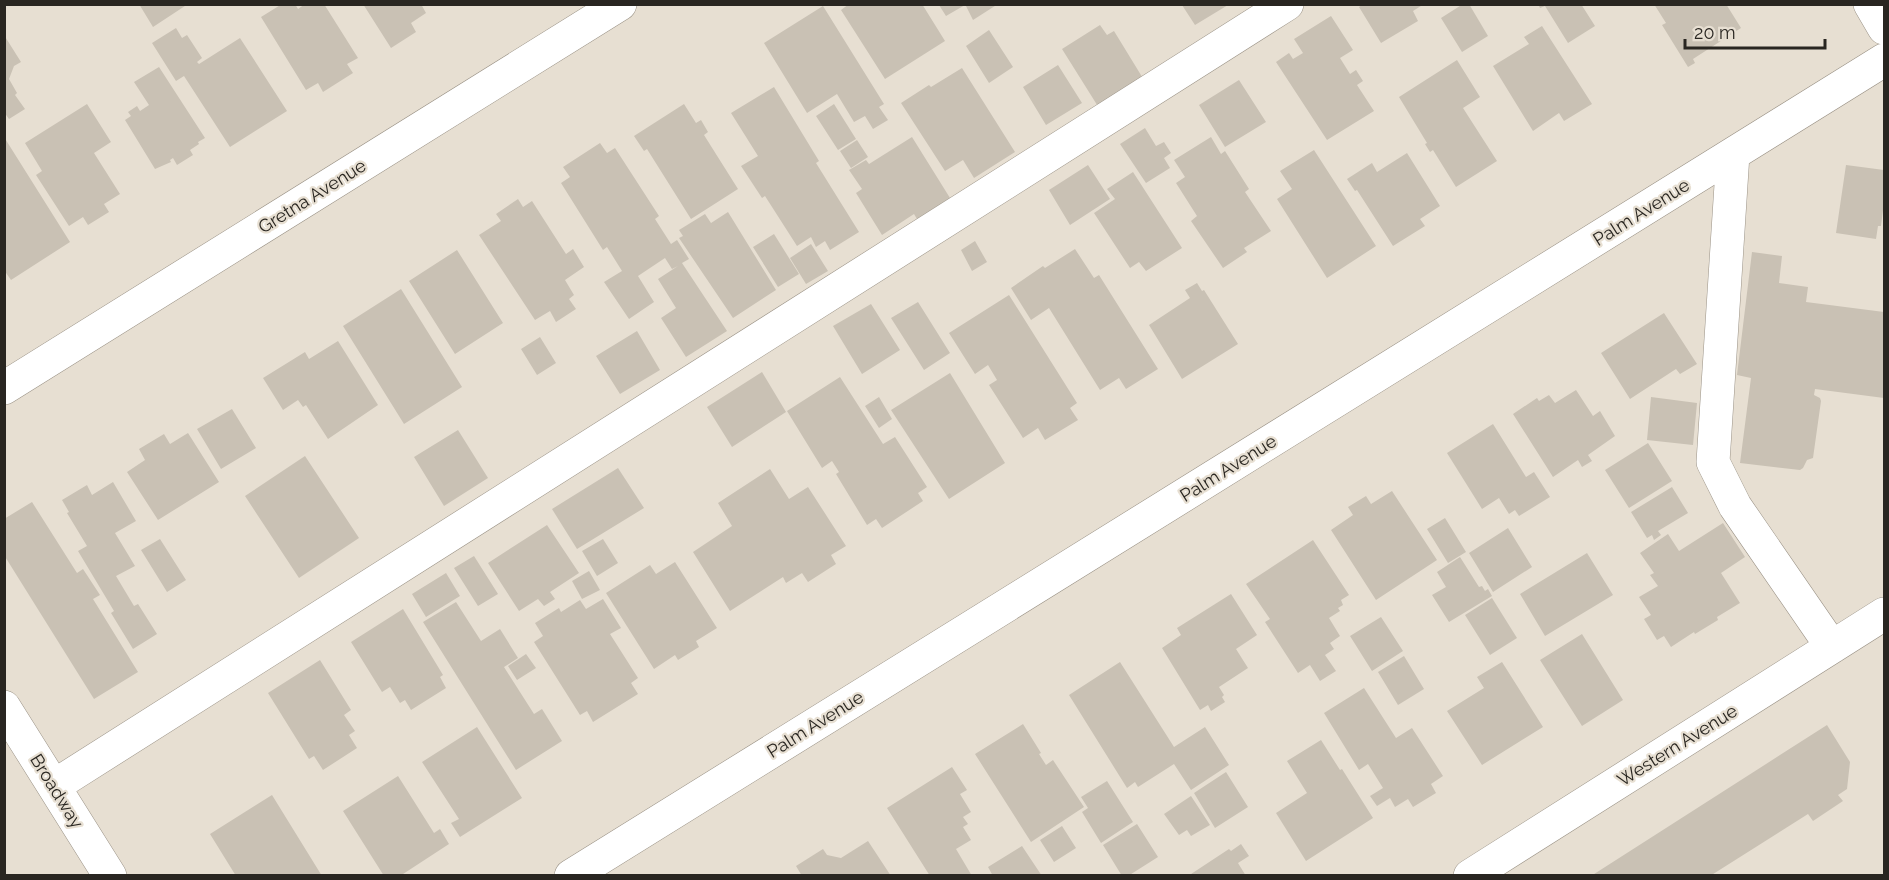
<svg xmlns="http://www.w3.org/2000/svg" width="1889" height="880" font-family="Raleway,sans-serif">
  <rect width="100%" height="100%" fill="#e7dfd2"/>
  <!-- building -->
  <path fill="#c9c1b4" d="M139,4H188L153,27Z
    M282,4H295L298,9L305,4H324L358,58L347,64L353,73L323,92L318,83L306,90L261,17Z
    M363,4H421L426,13L411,23L416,32L391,48Z
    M849,4H922L945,41L885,79L841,10Z
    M965,4H998L973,20Z
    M1363,4H1424L1413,11L1418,21L1381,43L1359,7Z
    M1463,4H1469L1488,36L1462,52L1441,18Z
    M1538,4H1581L1595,26L1568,43L1545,6L1540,8Z
    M1654,4H1726L1741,28L1693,59L1695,63L1688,67L1662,25L1666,23Z
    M939,5H965L946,16Z
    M1182,5H1228L1195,25Z
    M823,6L884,104L879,107L888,120L873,129L865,116L854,122L837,94L807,113L764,43Z
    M1331,16L1353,50L1340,58L1350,74L1356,70L1363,81L1357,85L1374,111L1327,140L1276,62L1289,53L1293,59L1303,53L1294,39Z
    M1100,25L1107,35L1114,31L1144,80L1099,108L1062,49Z
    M1542,26L1592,104L1564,121L1559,113L1533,131L1493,66L1529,44L1524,37Z
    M176,28L182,38L187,35L202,58L197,62L199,64L240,38L287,111L230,147L184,76L176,81L152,43Z
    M989,30L1013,67L989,83L966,46Z
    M4,35L21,62L14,66L9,79L17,93L15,95L25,109L9,119L4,112Z
    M1457,60L1480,97L1463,108L1497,161L1456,187L1433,150L1430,152L1425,144L1427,143L1399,97Z
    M1058,65L1082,103L1046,125L1023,87Z
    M159,67L205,138L198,142L199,144L190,150L193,155L177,165L173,158L170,160L171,162L155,169L125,120L131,116L128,112L137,106L140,111L149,105L134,82Z
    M962,68L1015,152L974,178L963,160L945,171L901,103L929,85L931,87Z
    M1239,80L1266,122L1225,147L1199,105Z
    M774,87L819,161L816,163L859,232L830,250L825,241L816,247L811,237L797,246L765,196L762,198L741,166L758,156L731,113Z
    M87,104L111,142L94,153L120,194L104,204L109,212L88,225L83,217L69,226L36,175L42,171L25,143Z
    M684,104L696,123L701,120L708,132L704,135L738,189L691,219L647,149L644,151L634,136Z
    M834,104L856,139L838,150L816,116Z
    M1145,128L1156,146L1164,142L1171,153L1164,158L1170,168L1146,183L1120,144Z
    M4,137L70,242L11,280L4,270Z
    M912,137L950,198L917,219L914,214L882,235L856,193L862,189L849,170L866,160L869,164Z
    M1211,137L1221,154L1225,151L1249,189L1245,192L1271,231L1244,248L1247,252L1223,268L1191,221L1197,216L1176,183L1185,177L1174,160Z
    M857,140L868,157L851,168L840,151Z
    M600,143L607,153L615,148L659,216L655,219L671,244L677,240L689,259L682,263L727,331L686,357L661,318L676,308L658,279L678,266L672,269L665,258L638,276L654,302L629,319L604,282L622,271L607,247L603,250L561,183L570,177L563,167Z
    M1314,150L1376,246L1327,278L1277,199L1292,189L1280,171Z
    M1407,153L1440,206L1420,219L1425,226L1393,246L1357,190L1355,191L1347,179L1372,163L1377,172Z
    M1088,165L1110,199L1070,225L1049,190Z
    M1846,165L1884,170V202L1881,226H1878L1876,239L1836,233Z
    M1133,172L1182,248L1146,271L1139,262L1130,268L1094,213L1115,199L1107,189Z
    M518,199L523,207L532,201L566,254L573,249L584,267L565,280L574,295L569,299L576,309L556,322L550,311L535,320L479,235L501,221L496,214Z
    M728,212L776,290L733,318L679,238L683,236L679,230L705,214L711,223Z
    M774,234L799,274L778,287L753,247Z
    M975,241L987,262L972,271L961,250Z
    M811,244L828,271L806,284L790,258Z
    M1075,249L1094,278L1099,275L1158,369L1126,389L1119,378L1100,390L1049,308L1031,320L1011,288L1043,266L1045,268Z
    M457,250L503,323L455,354L409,281Z
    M1752,252L1782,256L1779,283L1808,287L1806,302L1884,312V398L1815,389L1814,395L1820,398L1821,401L1813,458L1807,460L1803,468L1800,470L1740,463L1751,378L1737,375Z
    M1197,283L1202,291L1204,290L1238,344L1182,379L1149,325L1190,298L1185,290Z
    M401,289L462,387L404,424L343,326Z
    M1009,295L1077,403L1070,408L1078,420L1045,440L1038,428L1023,438L989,385L997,380L988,365L975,374L949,333Z
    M918,302L950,353L924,370L891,318Z
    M871,304L900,350L862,374L833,326Z
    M1664,313L1697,364L1680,374L1676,369L1630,399L1601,353Z
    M637,331L660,370L620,394L596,356Z
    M540,337L556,363L537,375L521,349Z
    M338,341L378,405L328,439L306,405L303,407L298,400L283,410L263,378L305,352L309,359Z
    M762,372L786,412L732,447L707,407Z
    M950,373L1005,463L949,499L891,410Z
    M840,377L883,444L895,437L927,487L918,493L923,501L882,528L876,519L867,525L836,474L839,472L832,461L822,468L787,411Z
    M1576,390L1593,416L1600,411L1615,436L1588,455L1592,461L1582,467L1578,460L1553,477L1513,414L1537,398L1539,401L1549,395L1555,403Z
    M879,397L892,419L879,428L865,406Z
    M1651,397L1697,403L1693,445L1647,440Z
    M232,409L256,448L221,469L197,429Z
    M1493,424L1526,477L1534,472L1550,497L1519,516L1515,510L1509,514L1499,498L1482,509L1447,453Z
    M458,430L488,478L444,506L414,457Z
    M188,433L219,482L158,520L127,472L145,460L139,449L164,434L170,444Z
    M1648,443L1672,481L1629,508L1605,470Z
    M305,456L359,538L299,578L245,496Z
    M618,468L644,508L577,549L552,509Z
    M770,469L789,499L808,487L846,546L831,555L836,564L808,582L802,573L786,583L783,577L730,611L693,552L732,526L718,503Z
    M113,482L136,521L115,533L135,566L116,576L134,606L138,604L157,634L133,649L111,613L114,611L78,551L87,546L67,513L69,512L62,500L87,485L92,495Z
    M1672,487L1688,513L1658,531L1661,535L1654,540L1652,535L1647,538L1631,512Z
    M1392,491L1437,560L1376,600L1331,530L1353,515L1348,507L1366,496L1371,504Z
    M32,502L77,573L83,569L100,595L93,599L138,672L94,699L4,555V519Z
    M1445,518L1466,552L1448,563L1427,529Z
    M1723,523L1745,557L1721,573L1740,603L1717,617L1718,620L1695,634L1694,632L1671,647L1664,636L1657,640L1644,619L1651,615L1639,597L1658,586L1650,575L1654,573L1640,553L1668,534L1679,551Z
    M547,525L579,573L550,592L555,599L544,606L538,599L519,611L488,563Z
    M1508,528L1532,567L1493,592L1469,553Z
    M160,539L186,580L167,592L141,550Z
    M603,539L618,563L597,576L582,551Z
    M1313,540L1349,595L1341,600L1343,605L1338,608L1340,611L1329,618L1340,636L1330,643L1334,649L1325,655L1336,671L1320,681L1310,665L1298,673L1265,622L1270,619L1246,584Z
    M1587,553L1613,595L1545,636L1520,594Z
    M474,556L498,594L478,606L454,568Z
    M1460,557L1479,587L1482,586L1485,591L1488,589L1492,596L1449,622L1432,595L1446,587L1437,572Z
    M675,562L717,628L696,641L699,647L678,660L675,655L654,669L606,593L650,565L656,574Z
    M589,571L600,590L582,599L572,581Z
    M446,573L460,596L426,617L412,594Z
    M1231,594L1257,635L1236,649L1248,668L1219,687L1224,695L1222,697L1225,702L1211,711L1208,705L1200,710L1162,648L1181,635L1177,628Z
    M1492,598L1517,638L1490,655L1465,615Z
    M603,599L621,628L610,634L638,678L631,683L638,694L593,722L587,711L580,715L534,642L543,636L535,623L559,608L561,612L580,600L586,609Z
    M456,602L481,641L500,629L518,658L504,667L534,714L542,709L562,741L516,770L423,622Z
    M403,609L443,675L440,677L446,688L411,710L405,700L400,703L390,687L382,692L351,642Z
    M1381,617L1403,651L1372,671L1350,636Z
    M1582,634L1623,700L1582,726L1540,660Z
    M526,654L536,668L517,680L508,666Z
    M1404,656L1424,689L1398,705L1378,672Z
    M320,660L351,710L344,715L355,731L349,735L357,748L323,770L314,756L309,759L268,693Z
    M1120,662L1174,747L1205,727L1229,765L1191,790L1174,764L1138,787L1135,782L1127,788L1069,695Z
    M1502,662L1543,727L1482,765L1447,711L1484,688L1477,677Z
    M1364,688L1396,738L1412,728L1443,776L1431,784L1436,793L1413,807L1408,799L1395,807L1390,798L1377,806L1370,796L1383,788L1368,764L1359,770L1324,713Z
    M1023,724L1041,753L1039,754L1046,765L1053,760L1084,807L1031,842L975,754Z
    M1827,725L1850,762L1847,789L1838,795L1843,801L1813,821L1808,814L1710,876H1591Z
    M477,727L522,798L460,837L451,823L459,819L422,762Z
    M1321,740L1340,770L1342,769L1373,818L1306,861L1276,813L1307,793L1287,761Z
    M952,767L967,790L960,794L971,812L963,817L968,824L963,827L971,840L956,849L972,876H930L887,808Z
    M1226,772L1248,807L1215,828L1194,793Z
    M398,776L434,833L440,829L449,844L400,876H384L343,811Z
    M1107,781L1133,822L1101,843L1082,812L1088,808L1081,797Z
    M272,795L322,876H236L210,834Z
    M1191,796L1210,825L1191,836L1187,830L1179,835L1164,814Z
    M1137,824L1158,857L1128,876H1122L1103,845Z
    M1062,826L1076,848L1054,862L1040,840Z
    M868,841L891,876H802L796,866L823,849L827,855L841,858Z
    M1241,844L1249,856L1238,863L1246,876H1188L1229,849L1231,851Z
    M1022,846L1042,876H993L988,867Z"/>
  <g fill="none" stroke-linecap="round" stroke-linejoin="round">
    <defs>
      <path id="minor" d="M1870,4L1884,28
        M1733,154L1713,462L1735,506L1832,647
        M4,388L620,4
        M4,707L110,876
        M54,786L1287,4
        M571,876L1884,60
        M1470,876L1884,614"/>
    </defs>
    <!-- minor casing -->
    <use href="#minor" stroke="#9a9286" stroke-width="34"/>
    <!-- minor -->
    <use href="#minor" stroke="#fff" stroke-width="33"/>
  </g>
  <g text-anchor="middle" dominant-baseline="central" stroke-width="4.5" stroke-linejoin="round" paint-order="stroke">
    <!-- street labels -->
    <g font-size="18" fill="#292621" stroke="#e7dfd2">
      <text transform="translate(312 196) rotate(-32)">Gretna Avenue</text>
      <text transform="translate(1641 212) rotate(-32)">Palm Avenue</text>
      <text transform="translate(1228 468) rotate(-32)">Palm Avenue</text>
      <text transform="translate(815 724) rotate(-32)">Palm Avenue</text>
      <text transform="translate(1677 745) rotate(-32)">Western Avenue</text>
      <text transform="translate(57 791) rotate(58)">Broadway</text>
    </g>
  </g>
  <!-- border -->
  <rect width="1889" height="880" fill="none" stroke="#292621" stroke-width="12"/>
  <!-- scale -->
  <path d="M1685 39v9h140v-9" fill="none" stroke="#292621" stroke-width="3"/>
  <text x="1694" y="39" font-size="18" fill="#292621" stroke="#e7dfd2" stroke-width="4.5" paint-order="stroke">20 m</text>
</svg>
